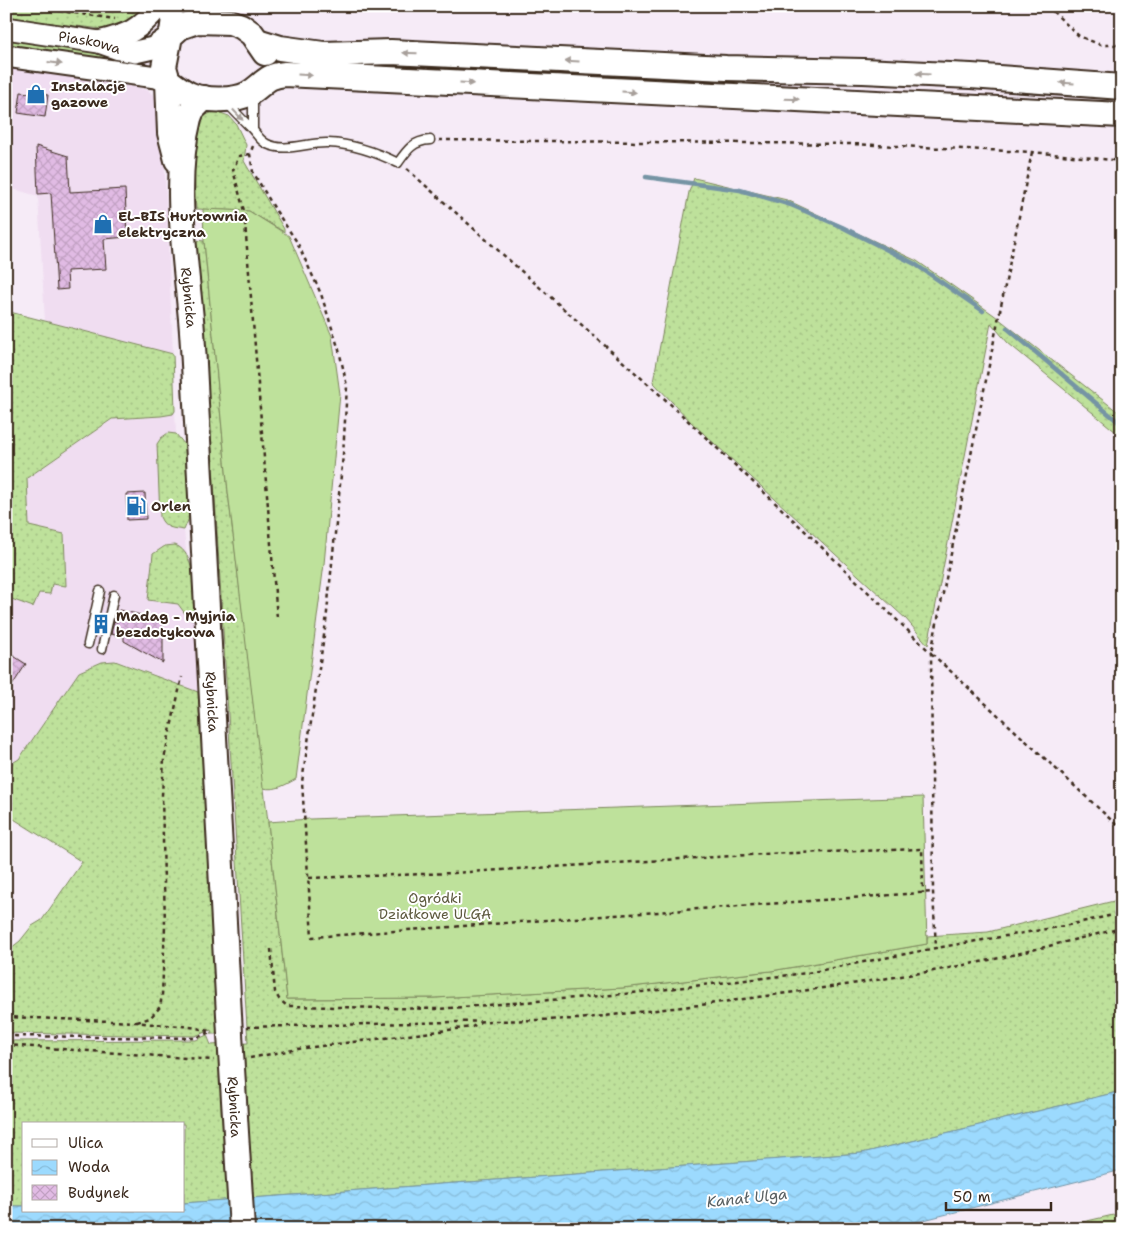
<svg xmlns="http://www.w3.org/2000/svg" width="1128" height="1235" font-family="'Shantell Sans',sans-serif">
  <defs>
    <pattern id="grass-dots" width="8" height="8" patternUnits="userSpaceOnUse" patternTransform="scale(1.25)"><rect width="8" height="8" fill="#bee19b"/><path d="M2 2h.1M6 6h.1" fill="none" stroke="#a4c185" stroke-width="1.8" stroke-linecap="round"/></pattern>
    <pattern id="water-waves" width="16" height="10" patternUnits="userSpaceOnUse" patternTransform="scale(1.25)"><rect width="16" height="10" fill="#9cdafe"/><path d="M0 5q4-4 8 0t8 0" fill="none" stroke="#87bbd9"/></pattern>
    <pattern id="building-cross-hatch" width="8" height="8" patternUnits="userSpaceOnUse" patternTransform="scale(1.25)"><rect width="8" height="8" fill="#e1bbe4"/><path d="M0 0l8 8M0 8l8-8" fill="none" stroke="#c2a1c3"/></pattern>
  </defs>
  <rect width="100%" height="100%" fill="#f6ebf7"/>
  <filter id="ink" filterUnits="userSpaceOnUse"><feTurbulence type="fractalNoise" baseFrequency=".02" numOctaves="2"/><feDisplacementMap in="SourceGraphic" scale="10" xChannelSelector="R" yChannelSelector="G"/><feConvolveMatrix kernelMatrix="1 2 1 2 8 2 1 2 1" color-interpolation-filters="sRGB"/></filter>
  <g filter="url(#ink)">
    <!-- built -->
    <path fill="#f0ddf1" d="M6,64L124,81V85L147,90L156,97L162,106L173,354L45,321L38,196L6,187Z
      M175,411L176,434L185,445L189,518L184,530L186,551L191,563L198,692L125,664L115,661L102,662L79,672L19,759L6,767V597L33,607L39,593L52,584L66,585L29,526L27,478L113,419L161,416L173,414Z"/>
    <!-- grass -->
    <path fill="url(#grass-dots)" stroke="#7c865c" d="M6,6H148L120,31L6,18Z
      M6,36L127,56L126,65L6,47Z
      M215,111L229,116L236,124L246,145L244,161L284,229V232L249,211L196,209L192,130L200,118Z
      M694,178L787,200L917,261L994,315L1122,415V437L1008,343L991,323L928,645L906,619L692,423L653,382L689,192Z
      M196,240L204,241L228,492L268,822L287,999L434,998L622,988L771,971L927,944V936L988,932L1122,899V1091L862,1153L184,1203V1124H24V1206H6V1041L196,1040L207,1035L211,1045L248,1043L212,448H207Z
      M6,311L173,354L175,411L173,414L161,416L112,419L27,478L29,526L64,534L66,586L52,584L50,594L39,593L33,607L6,597Z
      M168,433L176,434L185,445L189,518L184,530C173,528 165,529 160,517L157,444L161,438Z
      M175,545C198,553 193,598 194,619H189L178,604L148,600L153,554L165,546Z
      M115,661L198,692L220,1034H212L211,1030L195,1036L6,1033V952L20,941L32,926L42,920L82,862L6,814V767L19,759L79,672L102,662Z
      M1122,1213V1229H1052Z"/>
    <!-- garden -->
    <path fill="#bee19b" stroke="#7c865c" d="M203,209L249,211L289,236L332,336L340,394L324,564L296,779C285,785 276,791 263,788L228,492L204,241Z
      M923,797L927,944L771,971L622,988L434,998L287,999L268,822L310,819Z"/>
    <!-- water -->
    <path fill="url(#water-waves)" stroke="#7594a4" d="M1122,1091V1170L908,1224L858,1229H6V1206H24V1211H184V1203L862,1153Z"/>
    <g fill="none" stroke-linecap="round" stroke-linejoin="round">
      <!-- stream -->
      <path stroke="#7594a4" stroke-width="4.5" d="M646,177L740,190L791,205L842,227L915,264L983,311
        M1007,328L1122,425"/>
    </g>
    <!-- building -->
    <path fill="url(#building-cross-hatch)" stroke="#3b2a1e" d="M21,92L48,95L45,117L18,113Z
      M36,146L68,156L70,192L125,189L127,237L104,239L106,269L67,271L68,289L57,290L51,193L38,194Z
      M145,493L146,519L127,520L126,494Z
      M119,610L163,620V663L124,641V637L111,634L114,621L117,622Z
      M6,651L26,664L6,695Z"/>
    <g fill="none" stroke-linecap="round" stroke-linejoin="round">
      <defs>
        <path id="lane" d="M227,103C234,111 243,120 251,128C257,134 259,140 267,144C285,153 308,142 328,143C353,144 376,152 398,163C407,150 413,141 430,140
          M253,130V95
          M88,644L100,591
          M102,649L114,595"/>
        <g id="secondary">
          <path id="s1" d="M6,28L99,42L119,49L135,52L153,48L170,36L172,22L170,6"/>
          <path d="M99,42C130,34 138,31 159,6"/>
          <path d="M6,56L156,77L168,81"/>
        </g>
        <g id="primary">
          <path d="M257,41L280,48L323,54L391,52L726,68L863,71L971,76L1122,87"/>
          <path d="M168,81C175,85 183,92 191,95C205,101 235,101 248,94C264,85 264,76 285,74L1122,115"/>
          <path id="s2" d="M204,98L192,110L189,118C173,181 185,254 191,319C194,353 195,388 197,422L231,1052"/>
          <path d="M177,160L170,133L168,81L164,67L170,36L180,27L197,21L230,22L241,26L252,34L265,53"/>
        </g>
      </defs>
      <!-- lane casing -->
      <use href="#lane" stroke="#3b2a1e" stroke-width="11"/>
      <!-- secondary casing -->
      <use href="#secondary" stroke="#3b2a1e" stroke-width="25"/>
      <!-- primary casing -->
      <use href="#primary" stroke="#3b2a1e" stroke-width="28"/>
      <!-- path -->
      <path stroke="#3b2a1e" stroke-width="2.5" stroke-dasharray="4 4" stroke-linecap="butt" d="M27,6L115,19
        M1047,6L1079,36L1101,45H1122
        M439,140L852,144L1032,152L1122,161
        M253,146L250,154L253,172L276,211L297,242L321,294L339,350L347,386L343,455L326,622L302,782L312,937L933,892
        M1032,152L931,653L1122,830
        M250,154L239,156L233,170L244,211L277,618
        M407,169L667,401L805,531L931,653L933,892L936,948
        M6,613H7
        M309,878L453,873L764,854L922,849L923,893
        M271,949L275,992L279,999L287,1006L438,1009L624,994L807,973L936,948L1064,926L1122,913
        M6,1017L137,1022C161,1026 185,1024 209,1031
        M137,1022L150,1018L160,1007L162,995L165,926L162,795L164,759L182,677
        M247,1027L578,1019L708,1004L845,985L939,970L1000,958L1122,928
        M6,1036L196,1038L210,1032
        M6,1045L214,1060
        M250,1058L298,1049L472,1027L480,1022"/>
      <!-- lane -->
      <use href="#lane" stroke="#fff" stroke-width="8"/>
      <!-- secondary -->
      <use href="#secondary" stroke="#fff" stroke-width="21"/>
      <!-- primary -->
      <use href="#primary" stroke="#fff" stroke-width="24"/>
      <defs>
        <g id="primary-bridge">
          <path id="s3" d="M231,1052L242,1229"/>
        </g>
      </defs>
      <!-- primary-bridge casing -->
      <use href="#primary-bridge" stroke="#3b2a1e" stroke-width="28" stroke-linecap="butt"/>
      <!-- primary-bridge -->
      <use href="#primary-bridge" stroke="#fff" stroke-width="24"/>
    </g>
    <!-- one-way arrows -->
    <defs><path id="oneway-solid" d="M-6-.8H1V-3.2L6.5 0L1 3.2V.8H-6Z" transform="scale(1.25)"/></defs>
    <g fill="#a79f9a">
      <use href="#oneway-solid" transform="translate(410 53) rotate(-178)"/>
      <use href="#oneway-solid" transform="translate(572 61) rotate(-177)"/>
      <use href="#oneway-solid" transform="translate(55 63) rotate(8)"/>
      <use href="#oneway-solid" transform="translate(923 74) rotate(-177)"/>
      <use href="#oneway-solid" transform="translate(305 75) rotate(3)"/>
      <use href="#oneway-solid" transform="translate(467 83) rotate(3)"/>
      <use href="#oneway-solid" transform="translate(1067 83) rotate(-176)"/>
      <use href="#oneway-solid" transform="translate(629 92) rotate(3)"/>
      <use href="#oneway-solid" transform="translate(792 99) rotate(2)"/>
      <use href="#oneway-solid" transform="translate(238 115) rotate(47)"/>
    </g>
  </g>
  <!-- icons -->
  <defs>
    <symbol id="shop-bare" viewBox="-9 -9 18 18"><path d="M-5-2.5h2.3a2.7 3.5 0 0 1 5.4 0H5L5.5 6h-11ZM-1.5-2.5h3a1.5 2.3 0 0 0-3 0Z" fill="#1f6fb2" stroke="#fff" stroke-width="2.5" paint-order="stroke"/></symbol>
    <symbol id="fuel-bare" viewBox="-9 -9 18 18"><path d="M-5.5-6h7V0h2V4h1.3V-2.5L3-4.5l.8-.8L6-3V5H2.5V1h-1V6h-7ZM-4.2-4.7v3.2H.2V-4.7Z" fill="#1f6fb2" stroke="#fff" stroke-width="2.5" paint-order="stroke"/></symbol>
    <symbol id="building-bare" viewBox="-9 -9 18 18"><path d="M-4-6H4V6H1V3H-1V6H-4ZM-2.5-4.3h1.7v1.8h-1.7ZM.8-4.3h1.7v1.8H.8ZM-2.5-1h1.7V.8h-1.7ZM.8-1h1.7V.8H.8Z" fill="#1f6fb2" stroke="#fff" stroke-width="2.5" paint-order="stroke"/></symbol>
  </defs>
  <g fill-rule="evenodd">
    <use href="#shop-bare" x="22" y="80" width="28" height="28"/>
    <use href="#shop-bare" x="89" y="210" width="28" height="28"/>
    <use href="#fuel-bare" x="122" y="492" width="28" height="28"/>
    <use href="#building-bare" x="87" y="610" width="28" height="28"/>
  </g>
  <g text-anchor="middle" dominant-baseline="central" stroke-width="4" stroke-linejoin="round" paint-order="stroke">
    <!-- street labels -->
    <g font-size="14" fill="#3b2a1e" stroke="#fff">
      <text stroke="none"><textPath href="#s1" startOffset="85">Piaskowa</textPath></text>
      <text stroke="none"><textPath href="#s2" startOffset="206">Rybnicka</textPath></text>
      <text stroke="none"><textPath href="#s2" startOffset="611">Rybnicka</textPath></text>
      <text stroke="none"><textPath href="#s3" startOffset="55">Rybnicka</textPath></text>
    </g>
    <!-- poi labels -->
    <g font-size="14" font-weight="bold" fill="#3b2a1e" stroke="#fff" text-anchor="start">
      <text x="51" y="86">Instalacje<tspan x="51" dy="16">gazowe</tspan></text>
      <text x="118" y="216">EL-BIS Hurtownia<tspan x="118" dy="16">elektryczna</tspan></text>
      <text x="151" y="506">Orlen</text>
      <text x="116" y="616">Madag - Myjnia<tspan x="116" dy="16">bezdotykowa</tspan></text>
    </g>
    <!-- park labels -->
    <g font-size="14" fill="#5c583d" stroke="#fff">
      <text x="435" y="898">Ogródki<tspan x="435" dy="16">Działkowe ULGA</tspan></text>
    </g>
    <!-- water labels -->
    <g font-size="15" font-style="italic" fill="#585f61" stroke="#fff">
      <text transform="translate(747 1198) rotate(-6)">Kanał Ulga</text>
    </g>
  </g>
  <!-- margin -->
  <rect width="1128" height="1235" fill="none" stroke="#fff" stroke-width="25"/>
  <rect x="12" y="12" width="1103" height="1210" fill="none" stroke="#3b2a1e" stroke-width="2" filter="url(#ink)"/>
  <!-- legend -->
  <rect x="22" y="1122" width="162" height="90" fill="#ffffff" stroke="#b1aaa5"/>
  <rect x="32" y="1139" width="25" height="8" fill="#ffffff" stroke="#b1aaa5"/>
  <text x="68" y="1148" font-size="15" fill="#3b2a1e">Ulica</text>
  <rect x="32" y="1160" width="25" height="15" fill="url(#water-waves)" stroke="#b1aaa5"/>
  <text x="68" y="1172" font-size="15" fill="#3b2a1e">Woda</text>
  <rect x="32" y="1185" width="25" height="15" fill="url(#building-cross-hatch)" stroke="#b1aaa5"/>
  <text x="68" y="1198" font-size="15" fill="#3b2a1e">Budynek</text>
  <!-- scale -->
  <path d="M946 1202v8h105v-8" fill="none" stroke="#3b2a1e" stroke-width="2.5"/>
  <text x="953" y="1202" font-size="15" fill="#3b2a1e" stroke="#ffffff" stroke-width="4" paint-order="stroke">50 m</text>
</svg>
